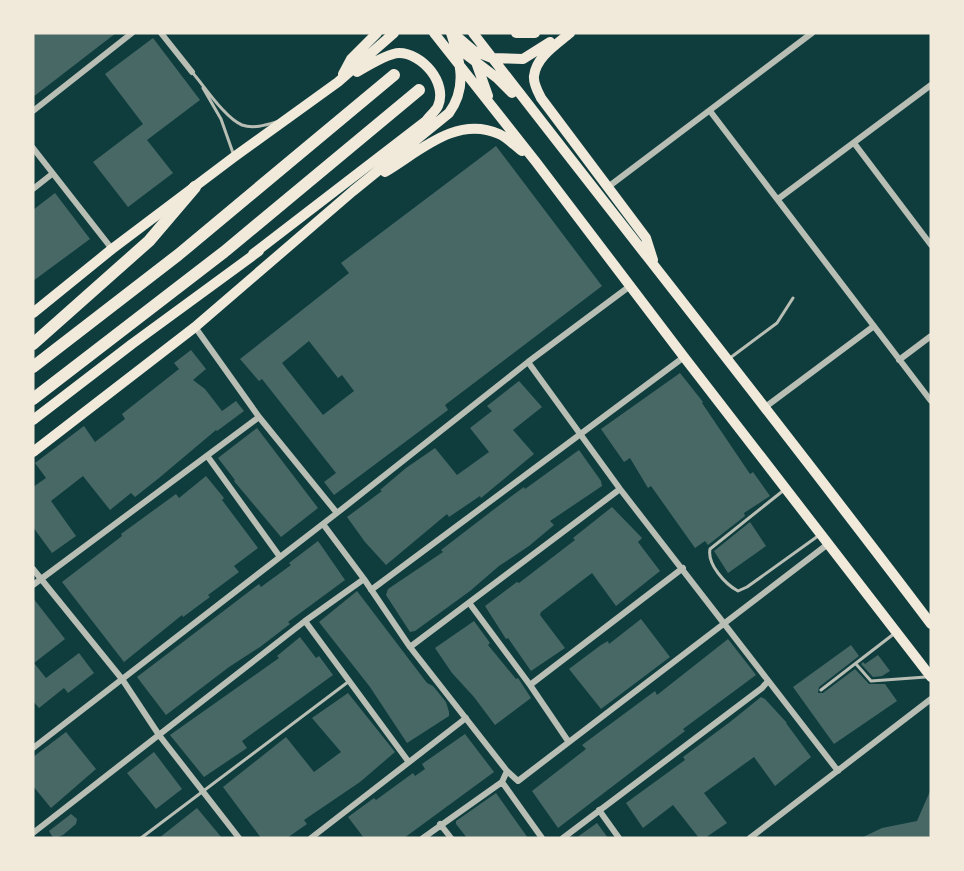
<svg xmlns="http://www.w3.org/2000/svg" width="964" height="871" font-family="Bitter,serif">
  <rect width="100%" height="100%" fill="#0f3d3e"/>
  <!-- building -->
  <path fill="#486865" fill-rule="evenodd" d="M33,33H116L33,97Z
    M153,38L200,100L147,140L173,173L128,207L93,162L143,124L105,74Z
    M496,146L602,286L445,405L448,410L334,495L324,482L336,473L262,379L259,381L240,359L349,273L341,263ZM309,341L338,378L342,375L354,391L323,415L282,363Z
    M55,193L90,239L33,281V210Z
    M191,350L206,369L193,380L205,389L222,411L236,401L244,411L217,431L216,430L159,478L135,497L131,493L110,510L83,476L51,501L76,536L52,553L33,527V487L46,478L35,463L84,426L95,442L125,419L122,414L179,369L174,363Z
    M680,373L703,402L702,403L750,474L753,472L770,496L744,513L745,516L708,545L705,541L695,548L651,486L648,488L630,458L624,462L601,429Z
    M519,381L542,407L513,430L534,454L481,498L480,496L449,517L447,514L386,565L365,542L347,517L382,491L380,490L406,468L435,448L457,475L489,452L470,428L492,411L487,406Z
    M257,428L318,508L281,537L234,481L235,480L218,458Z
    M579,450L601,481L602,486L550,521L554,525L529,546L499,566L470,591L415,631L410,632L386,595L388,589L443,552L441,550L497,507L524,487L525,489Z
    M206,476L224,498L222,500L258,548L234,566L239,572L208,595L210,597L183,617L182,615L124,662L62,582L122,536L121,534L176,494L179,498Z
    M612,507L642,538L638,542L660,571L616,606L592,573L541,612L540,615L565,648L531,671L508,638L506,639L485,606L517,582L519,583L575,540L573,538Z
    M750,522L766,546L728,573L714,551Z
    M318,541L345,580L288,622L290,624L260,647L229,667L166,715L137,677L259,584L261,587L291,565L289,563Z
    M357,591L427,683L433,686L446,702L449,712V716L407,743L370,687L319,622Z
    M33,598L65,639L34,663L46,678L79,653L94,673L68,693L64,688L39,708L33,701Z
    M641,619L670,657L601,709L569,669L601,645L608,641L609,644Z
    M474,621L490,643L488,645L516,679L518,678L531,698L495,725L474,697L452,673L435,648Z
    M300,637L316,658L319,656L333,675L242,741L247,748L204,777L170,735L279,658L277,656Z
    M728,639L756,675L683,729L685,731L558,828L532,791L586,749L582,745L655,691L657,695Z
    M851,645L859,656L819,687L818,693H823L855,669L869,684H885L897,701L834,744L793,687Z
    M878,655L890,671L882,676L873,677L861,664L863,662L865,664Z
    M348,693L395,752L360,782L304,820L307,824L287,838H261L223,787L286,737L314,772L341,752L312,718Z
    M761,697L765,699L787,723H786L811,757L775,786L754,757L704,793L727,823L705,838H699L673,805L643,828L626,803L685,760L683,757L730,722Z
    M66,732L96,769L51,808L33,786V757Z
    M465,734L494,772L404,838H364L348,817L374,798L376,800L413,773L415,776L425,769L422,764Z
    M154,752L182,789L156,809L127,773Z
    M931,789V838H861L882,828L917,821Z
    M496,793L528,838H467L456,824V821Z
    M197,808L222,838H159Z
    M71,814L77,819L76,824L63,835L55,838L52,836L49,831Z
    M597,823L608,838H576Z"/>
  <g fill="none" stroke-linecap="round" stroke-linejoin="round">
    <!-- service -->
    <path stroke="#b8beb3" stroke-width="3" d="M192,72C205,87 225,118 242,125C253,129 266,125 276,122
      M203,88L221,119L233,153
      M730,358L777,323L793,298
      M784,490L710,549C707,564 725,584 738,591L747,587L818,536
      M856,664L871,681L926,677
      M821,690L895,633
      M141,838L348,682"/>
    <!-- minor -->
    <path stroke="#b8beb3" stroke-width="6" d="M161,33L192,72
      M33,111L132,33
      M710,111L931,401
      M854,143L931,245
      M33,148L112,249
      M608,187L812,33
      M33,189L52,174
      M778,199L931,85
      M195,327L259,417L337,513
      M899,360L931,336
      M528,362L620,489L838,771
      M764,408L874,326
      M208,457L280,557
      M323,524L364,579L410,647L507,771L518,781L828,544
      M33,569L122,679L159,735L239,838
      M33,585L259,417
      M371,590L684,357
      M470,604L530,685L568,741
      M305,621L408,761
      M410,647L620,489
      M530,685L683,568
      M33,748L337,513L528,362L630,286
      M502,782L542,838
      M599,810L619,838
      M440,824L451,838
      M33,833L305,621L364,579
      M311,838L466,718
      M423,838L502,782L507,771
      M563,838L762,688L768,681
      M750,838L931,699"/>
    <!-- primary -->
    <path stroke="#f1e9da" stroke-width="10" d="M434,33L536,162L684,357L931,677
      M453,33L474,51L492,58L523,59L550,42
      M473,33C625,230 781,425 931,624
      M516,33H535
      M570,33C557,44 536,57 534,76C533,83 538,92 541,98L646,238L653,260
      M455,46L497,78L512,93
      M476,62L488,96
      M343,74L351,59L377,33
      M385,172C419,152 456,115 499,134C508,138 515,146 522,151
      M253,254L426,121C429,116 436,111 438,106C448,83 422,53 399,53C389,53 367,66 357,72
      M33,313L112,249L234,157L338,82L394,33
      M33,420L132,344L259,251
      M33,452L195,327L353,191L449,113C468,87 460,61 451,33"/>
    <!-- motorway -->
    <path stroke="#f1e9da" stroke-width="12" d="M33,344L149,241L195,187
      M33,367L178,255L394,75
      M33,399L224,252L419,90"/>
  </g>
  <!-- border -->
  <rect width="964" height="871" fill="none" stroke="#f1e9da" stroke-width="69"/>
</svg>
